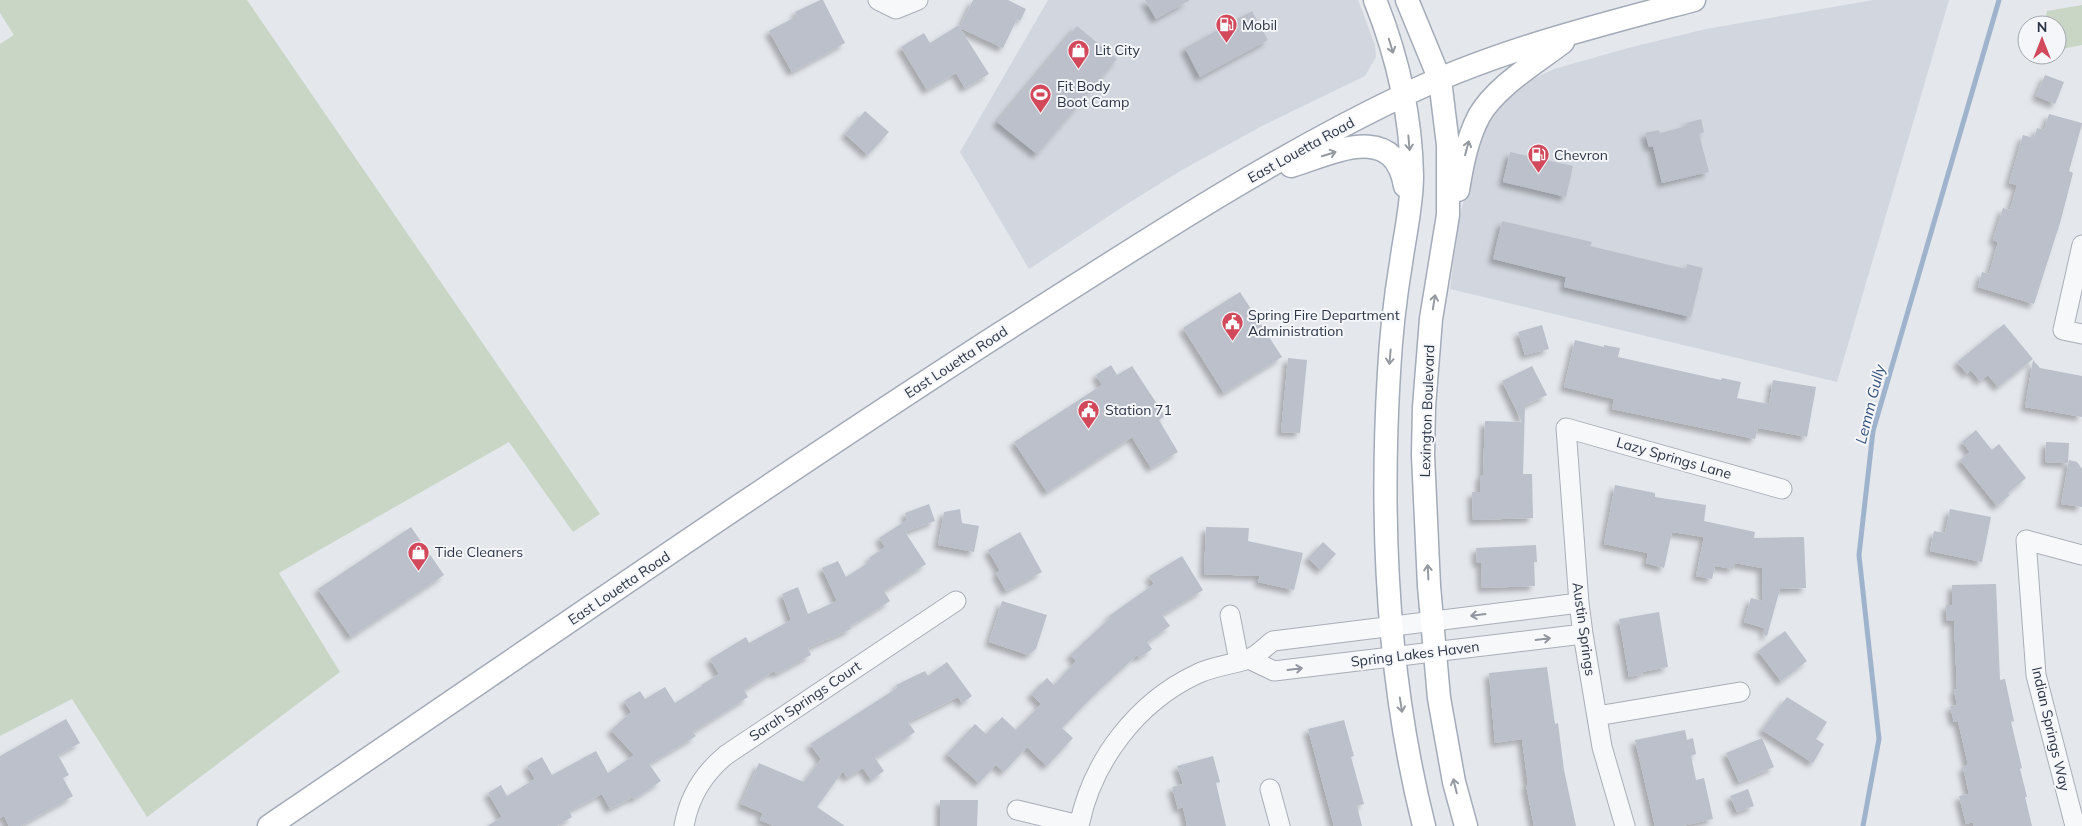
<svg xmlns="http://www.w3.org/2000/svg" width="2082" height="826" font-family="Mulish,sans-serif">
  <defs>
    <filter id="shadow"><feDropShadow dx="-4.5" dy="4.5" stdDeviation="2.5" flood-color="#0004"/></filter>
  </defs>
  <rect width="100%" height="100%" fill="#e4e7ec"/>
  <!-- built -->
  <path fill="#d2d6de" d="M1048,0H1358L1375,45L1376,57L1365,76L1262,126L1182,170L1127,204L1029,269L960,152Z
    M1873,0H1949L1837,382L1450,289L1459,220L1478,138L1489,114L1510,90L1554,69L1628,48L1706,29Z"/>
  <!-- green -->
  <path fill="#c9d6c5" d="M0,0H247L600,514L573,532L509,442L279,573L340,672L147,817L72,699L0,736V44L14,35L0,13Z
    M2082,5V45L2057,50V25H2044L2047,11Z"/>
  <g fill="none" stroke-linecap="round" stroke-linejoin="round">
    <!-- stream -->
    <path stroke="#9fb4cc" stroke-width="5" d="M1863,826L1879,739L1859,555L1873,431L1999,0"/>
  </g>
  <!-- building -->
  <path fill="#bbc0ca" filter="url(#shadow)" d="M820,0H823L845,43L792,72L769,31L797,16L795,12Z
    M973,0H1008L1026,9L1020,21L1017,19L1003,48L960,28L989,74L965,88L956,73L927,90L901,47L924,33L930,43L959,25L960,27Z
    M1145,0H1190L1156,19Z
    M1252,11L1268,40L1200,77L1185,48Z
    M1077,26L1117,59L1037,154L997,122Z
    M2045,75L2064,82L2055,104L2036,96Z
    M865,111L889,132L868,155L845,134Z
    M2049,114L2082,123V124L2069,171L2073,173L2060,223L2034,304L1978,287L1982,272L1989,274L1998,242L1993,240L2003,208L2010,210L2017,185L2009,183L2023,135L2034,138L2037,128L2044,130Z
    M1701,119L1704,132L1699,134L1709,172L1662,183L1653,146L1649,147L1645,133L1659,130L1660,133L1687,126L1686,123Z
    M1510,152L1573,166L1566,197L1503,182Z
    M1502,221L1592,242L1590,246L1686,269L1687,264L1703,268L1691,317L1564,287L1566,277L1493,259Z
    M1240,292L1282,357L1224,393L1183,328Z
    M2004,324L2033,359L1998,387L1988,375L1980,381L1971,370L1967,374L1957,362Z
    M1542,325L1549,349L1525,355L1518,332Z
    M1575,340L1604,347V345L1620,348L1618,357L1721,380L1722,378L1741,382L1737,398L1769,404L1773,380L1816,387L1807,437L1758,428L1755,439L1612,409L1614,399L1564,387Z
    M1288,358L1307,360L1300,433L1281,432Z
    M2033,360L2040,368L2082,376V417L2025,407Z
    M1111,365L1117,375L1132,366L1165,416L1159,420L1178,452L1151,468L1132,437L1047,492L1014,442L1102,385L1096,375Z
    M1532,366L1547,395L1525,405L1523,474H1532L1533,518L1473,520L1472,492H1480V475H1483L1485,421L1522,422L1502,381Z
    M1976,430L1992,450L1999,444L2026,478L2008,493L2010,495L1997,506L1960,460L1970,452L1962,442Z
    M2046,442L2069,443L2068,463L2045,462Z
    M2069,460L2077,462L2082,469V507L2061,504Z
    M1615,485L1655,493V497L1706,505L1704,521L1755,532L1754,538L1804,537L1806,588L1780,589L1767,636L1764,635V628L1744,622L1751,598L1763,601L1762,568L1735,563L1733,569L1715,566L1712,579L1696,576L1704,537L1672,532L1664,568L1646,563L1648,553L1604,544Z
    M929,504L935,521L905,532L926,564L884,591L890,601L850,626L851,629L808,648L811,655L776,674L774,671L744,690L748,697L693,732L696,736L649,764L661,781L634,799L633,797L610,809L602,794L569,811L572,817L557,826H487L502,817L488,793L501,785L507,796L535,779L527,766L542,757L552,775L596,751L608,773L634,755L611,730L631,712L624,701L640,691L645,699L665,687L675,703L702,686L701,685L719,674L710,659L746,637L749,643L791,620L782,594L798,587L808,614L837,601L822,568L838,561L846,577L871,561L869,558L885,547L879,538L907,520L905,513Z
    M960,509L962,523L979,526L974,552L938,545L944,512Z
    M1950,509L1991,517L1982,562L1930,551L1934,531L1945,533Z
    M411,527L444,575L351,637L318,589Z
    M1206,527L1249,528L1248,541L1303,553L1294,590L1258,582L1260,576L1204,574Z
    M1020,532L1042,572L1006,591L996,573L1000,571L988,550Z
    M1323,542L1336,554L1321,570L1308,558Z
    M1536,545L1537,562H1534L1535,586L1482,588L1481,563H1477L1476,548Z
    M1182,556L1203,590L1162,615L1170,626L1147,642L1152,649L1139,658L1137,655L1095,694L1062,728L1073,738L1047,766L1027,747L1004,772L996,765L979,783L947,754L975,724L986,734L1002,717L1016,730L1041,704L1031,694L1047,678L1054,685L1076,661L1070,655L1110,618L1109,616L1154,584L1149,576Z
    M1996,584L2000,680L2005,679L2014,721L2011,722L2022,768L2020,769L2027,797H2025L2032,826H1974L1973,822L1966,824L1959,796L1969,794L1963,767L1968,765L1958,721L1954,722L1950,706L1957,705L1954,690L1957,689L1954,621H1947L1946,605H1952V585Z
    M1002,601L1047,615L1036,649L1028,655L989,642Z
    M1659,612L1668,667L1642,672L1643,674L1629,677L1619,619Z
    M1785,631L1807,661L1781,681L1758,651Z
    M947,662L972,696L962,703L958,697L908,722L915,732L875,758L884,771L871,780L863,768L847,778L843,771L817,807L845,826H774L760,820L763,813L741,804L759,763L804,782L821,759L810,744L897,688L896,685L925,671L928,676Z
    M1547,667L1555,724L1558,723L1564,770L1576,826H1534L1526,785H1528L1522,739L1495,743L1489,673Z
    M1787,697L1827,722L1816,739L1824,744L1813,763L1762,730Z
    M66,719L80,743L58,755L69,775L63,778L73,796L20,826H9L4,816L0,818V756Z
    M1344,720L1354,756L1351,757L1364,804L1357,806L1362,826H1334L1308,729Z
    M1685,730L1687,740L1693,738L1696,754L1691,756L1696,780L1704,778L1713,819L1682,826H1655L1635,740Z
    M1762,738L1774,767L1739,782L1726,753Z
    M1213,756L1220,782L1216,783L1226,826H1187L1183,807L1178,809L1172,787L1183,784L1177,766Z
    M1748,789L1754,806L1737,812L1730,796Z
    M940,800H978L977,826H940Z"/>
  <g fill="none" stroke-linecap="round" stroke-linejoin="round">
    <defs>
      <path id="minor" d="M878,0L896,9L918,0
        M2082,245L2063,330L2082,334
        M1230,615L1239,661
        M1249,659L1274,671L1583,634
        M1597,716L1740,692
        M1270,789L1280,826
        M1017,810L1079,825
        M684,826C689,797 703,774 726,755L956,601
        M1079,826C1092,761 1137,702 1197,674C1213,666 1232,665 1248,659C1257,656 1266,646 1273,641L1579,603
        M1625,826L1602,747L1583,634L1579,603L1566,428L1782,489
        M2075,826L2036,675L2026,540L2082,555"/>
      <path id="major" d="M1375,0C1397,55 1411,116 1412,176C1412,205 1405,234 1401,263C1395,299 1391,335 1389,372C1380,522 1387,679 1424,826
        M1407,0L1440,80L1448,145V215L1431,319L1424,407L1423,455L1429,586L1439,698L1454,782L1466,826
        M1291,166C1333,153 1394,121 1405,186
        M1458,190C1462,165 1467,139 1479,116C1496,86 1536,63 1563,42
        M269,826C513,661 754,492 1001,333C1132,250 1262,163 1402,96C1494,51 1596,26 1694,0"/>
    </defs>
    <!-- minor casing -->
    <use href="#minor" stroke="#a9aeb7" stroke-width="21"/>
    <!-- major casing -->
    <use href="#major" stroke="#a3abb8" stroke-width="25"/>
    <!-- minor -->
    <use href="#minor" stroke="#f7f8fa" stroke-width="19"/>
    <!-- major -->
    <use href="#major" stroke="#fff" stroke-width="22"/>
  </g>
  <!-- one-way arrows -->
  <defs><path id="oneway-shaft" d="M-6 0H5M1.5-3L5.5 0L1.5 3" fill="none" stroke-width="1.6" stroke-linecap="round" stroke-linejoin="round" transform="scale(1.25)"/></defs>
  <g stroke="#959aa2">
    <use href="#oneway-shaft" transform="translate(1391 46) rotate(73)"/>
    <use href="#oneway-shaft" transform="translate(1409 143) rotate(85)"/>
    <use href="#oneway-shaft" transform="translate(1467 148) rotate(-75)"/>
    <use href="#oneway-shaft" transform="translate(1329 154) rotate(-17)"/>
    <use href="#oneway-shaft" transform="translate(1434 302) rotate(-81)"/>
    <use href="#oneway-shaft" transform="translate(1390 357) rotate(95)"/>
    <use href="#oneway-shaft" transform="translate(1428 572) rotate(-93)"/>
    <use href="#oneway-shaft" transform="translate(1401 705) rotate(81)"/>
    <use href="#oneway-shaft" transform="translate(1455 786) rotate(-104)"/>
  </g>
  <g stroke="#9196a0">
    <use href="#oneway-shaft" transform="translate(1478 615) rotate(173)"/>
    <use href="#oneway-shaft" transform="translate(1543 639) rotate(-7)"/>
    <use href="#oneway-shaft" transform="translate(1295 669) rotate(-7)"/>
  </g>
  <!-- icons -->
  <defs>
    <symbol id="fuel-pin" viewBox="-11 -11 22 30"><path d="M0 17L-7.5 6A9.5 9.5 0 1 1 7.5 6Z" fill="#d1495b" stroke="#f4f6f9"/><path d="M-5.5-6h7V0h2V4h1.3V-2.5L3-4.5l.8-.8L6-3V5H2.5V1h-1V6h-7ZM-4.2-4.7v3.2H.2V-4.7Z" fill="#fff"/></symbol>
    <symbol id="shop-pin" viewBox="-11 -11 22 30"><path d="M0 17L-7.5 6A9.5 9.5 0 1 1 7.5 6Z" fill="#d1495b" stroke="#f4f6f9"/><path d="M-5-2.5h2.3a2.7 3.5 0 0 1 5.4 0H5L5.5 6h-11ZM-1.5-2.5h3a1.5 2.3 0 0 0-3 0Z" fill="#fff"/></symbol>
    <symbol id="stadium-pin" viewBox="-11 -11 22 30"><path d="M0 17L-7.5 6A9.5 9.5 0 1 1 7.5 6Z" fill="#d1495b" stroke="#f4f6f9"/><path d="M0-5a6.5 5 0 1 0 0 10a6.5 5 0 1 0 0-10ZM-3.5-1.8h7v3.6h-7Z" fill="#fff"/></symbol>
    <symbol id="civic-pin" viewBox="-11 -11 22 30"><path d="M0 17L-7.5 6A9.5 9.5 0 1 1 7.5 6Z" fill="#d1495b" stroke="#f4f6f9"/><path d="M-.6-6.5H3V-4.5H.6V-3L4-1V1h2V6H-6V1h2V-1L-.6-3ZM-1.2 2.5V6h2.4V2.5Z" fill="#fff"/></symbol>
  </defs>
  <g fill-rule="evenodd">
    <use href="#fuel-pin" x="1214" y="12" width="25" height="34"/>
    <use href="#shop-pin" x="1066" y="38" width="25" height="34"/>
    <use href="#stadium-pin" x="1028" y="82" width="25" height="34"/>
    <use href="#fuel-pin" x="1526" y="142" width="25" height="34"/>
    <use href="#civic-pin" x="1220" y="310" width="25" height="34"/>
    <use href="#civic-pin" x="1076" y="398" width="25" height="34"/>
    <use href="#shop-pin" x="406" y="540" width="25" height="34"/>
  </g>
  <g text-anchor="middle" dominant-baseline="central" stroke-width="4" stroke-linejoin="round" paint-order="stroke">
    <!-- poi labels -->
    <g font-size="14" fill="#2b3445" stroke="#f4f6f9" text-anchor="start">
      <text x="1242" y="25">Mobil</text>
      <text x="1095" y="50">Lit City</text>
      <text x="1057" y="86">Fit Body<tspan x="1057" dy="16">Boot Camp</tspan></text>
      <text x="1554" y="155">Chevron</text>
      <text x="1248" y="315">Spring Fire Department<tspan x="1248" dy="16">Administration</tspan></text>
      <text x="1105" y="410">Station 71</text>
      <text x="435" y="552">Tide Cleaners</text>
    </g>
    <!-- street labels -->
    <g font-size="14" fill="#2b3445" stroke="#f4f6f9">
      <text transform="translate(1301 150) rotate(-29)">East Louetta Road</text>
      <text transform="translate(956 362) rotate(-33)">East Louetta Road</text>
      <text transform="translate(1427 411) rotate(-88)">Lexington Boulevard</text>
      <text transform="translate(1674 458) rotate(16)">Lazy Springs Lane</text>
      <text transform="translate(619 588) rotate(-34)">East Louetta Road</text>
      <text transform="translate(1584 629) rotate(82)">Austin Springs</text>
      <text transform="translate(1415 654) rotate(-7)">Spring Lakes Haven</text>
      <text transform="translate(805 701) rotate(-34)">Sarah Springs Court</text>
      <text transform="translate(2051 729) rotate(77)">Indian Springs Way</text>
    </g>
    <!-- water labels -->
    <g font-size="15" font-style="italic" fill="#34527a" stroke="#f4f6f9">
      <text transform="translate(1870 404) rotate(-76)">Lemm Gully</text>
    </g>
  </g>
  <!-- north arrow -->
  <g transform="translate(2042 40)"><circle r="24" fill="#f4f6f9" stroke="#a4a8b1"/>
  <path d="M0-4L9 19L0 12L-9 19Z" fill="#d1495b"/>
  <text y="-8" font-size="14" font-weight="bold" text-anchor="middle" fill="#2b3445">N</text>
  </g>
</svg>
